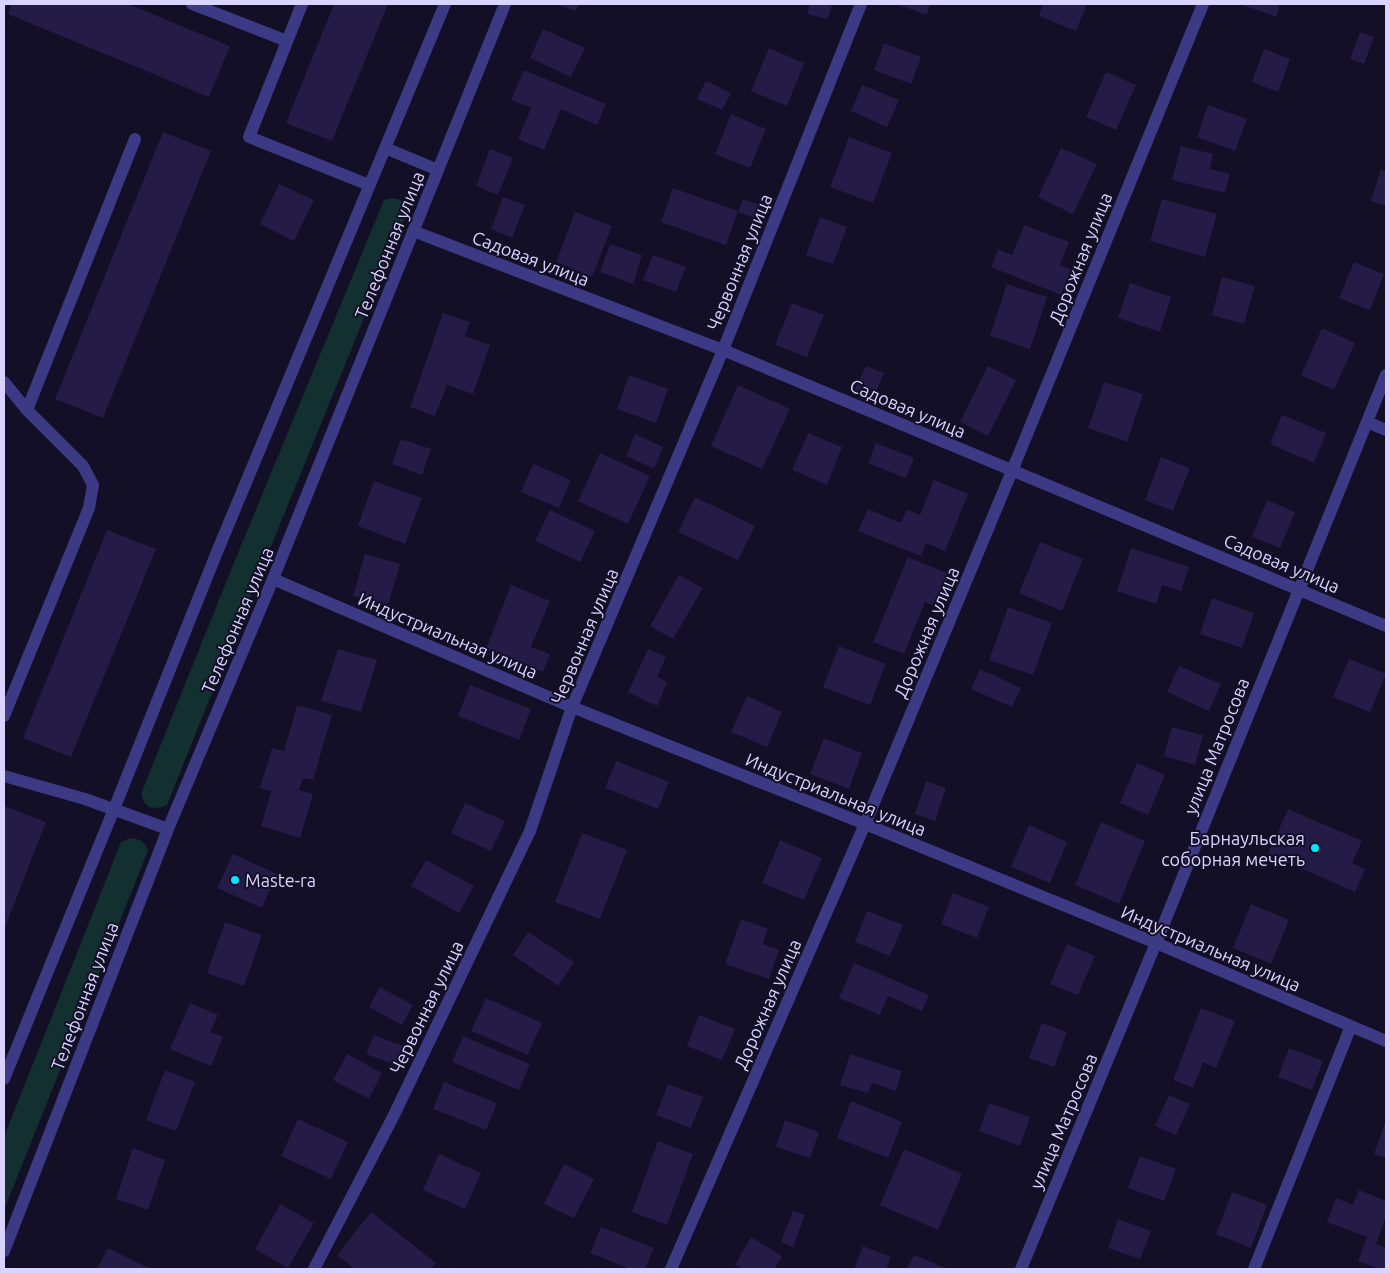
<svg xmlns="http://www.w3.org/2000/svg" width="1390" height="1273" font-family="Ubuntu,sans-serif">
  <rect width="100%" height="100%" fill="#130f26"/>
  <!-- green -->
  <path fill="#12302f" d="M392,198C400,199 404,201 409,208L259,576L167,805C153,810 146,810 141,794L233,565L384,200Z
    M130,838C140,839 145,841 148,851L4,1210V1137L121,842Z"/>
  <!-- building -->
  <path fill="#241b47" d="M12,4H128L230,46L209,97L8,14Z
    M334,4H388L332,141L286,123Z
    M556,4H579L576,11Z
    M810,4H832L828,19L807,14Z
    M897,4H931L926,15Z
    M1043,4H1087L1076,31L1039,16Z
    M1240,4H1280L1276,17Z
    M543,29L585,48L571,77L530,58Z
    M1360,32L1374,37L1364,64L1350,59Z
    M884,43L921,57L911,84L874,70Z
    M769,48L804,63L787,106L751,91Z
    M1264,49L1290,59L1278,92L1252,82Z
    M524,70L606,104L597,125L561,109L544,150L518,139L531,108L511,100Z
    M1106,72L1136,85L1116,130L1086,117Z
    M706,81L731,93L722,110L697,99Z
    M862,85L899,100L887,127L851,111Z
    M1208,105L1247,119L1235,151L1197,137Z
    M731,114L766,129L750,168L715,154Z
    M163,132L211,151L103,418L55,399Z
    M849,137L892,153L873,203L830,187Z
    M1181,146L1213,154L1210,169L1230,174L1225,193L1172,180Z
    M1061,148L1097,164L1073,214L1038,197Z
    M490,149L513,158L498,195L476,186Z
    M1381,169L1386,171V206L1371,201Z
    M279,184L314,200L294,241L260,224Z
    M673,188L738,211L726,245L661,222Z
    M503,197L525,205L512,238L491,229Z
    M743,199L768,208L762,221L738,212Z
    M1162,199L1217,214L1205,257L1150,241Z
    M575,212L612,226L592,277L556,262Z
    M820,217L847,227L833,264L806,255Z
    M1024,225L1069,242L1060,265L1071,269L1061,295L991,267L998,249L1012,255Z
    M610,244L642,255L633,284L600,272Z
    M653,255L686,267L676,292L643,280Z
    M1354,262L1384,274L1370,310L1339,298Z
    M1222,277L1255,286L1244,324L1212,315Z
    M1130,283L1171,297L1160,332L1118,318Z
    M1007,284L1047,297L1030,349L990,336Z
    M792,303L824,315L807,357L775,345Z
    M443,313L470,322L465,336L490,345L473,394L447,385L435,416L410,407Z
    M1322,328L1355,343L1334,390L1301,375Z
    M866,366L884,373L873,399L854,391Z
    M988,366L1016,380L988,436L960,422Z
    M629,375L668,389L656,423L617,409Z
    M1104,382L1143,394L1127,442L1088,428Z
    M738,385L790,409L762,469L711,446Z
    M1282,415L1326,433L1314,463L1270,444Z
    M808,433L842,447L827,485L792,470Z
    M635,434L663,447L654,469L626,456Z
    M401,439L431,449L422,475L392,464Z
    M876,443L914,458L906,478L868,463Z
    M600,453L650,476L628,524L578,501Z
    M1161,457L1190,468L1173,511L1145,500Z
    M533,464L571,480L559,508L521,492Z
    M934,480L968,494L945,551L926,543L921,556L858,531L868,509L901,523L907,509L920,515Z
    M374,481L422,498L405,544L358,526Z
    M695,497L755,526L738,560L678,532Z
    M1267,500L1295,512L1280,548L1252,537Z
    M550,510L595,531L580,562L535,541Z
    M107,530L156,549L71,757L23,738Z
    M1040,542L1083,559L1062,611L1019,593Z
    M1131,548L1189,567L1181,591L1162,585L1156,604L1117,591Z
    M365,554L400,564L388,605L353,596Z
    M908,557L955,576L941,609L925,602L904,654L873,642Z
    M679,575L703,588L673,639L650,626Z
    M511,585L550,601L531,647L550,654L543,672L486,649Z
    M1212,598L1254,613L1242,648L1200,634Z
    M1008,607L1052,623L1033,675L989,660Z
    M839,646L886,664L870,705L823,687Z
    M338,649L377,660L361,712L321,701Z
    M648,649L666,657L657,677L667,682L657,706L628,692Z
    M1349,659L1386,674L1370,712L1333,697Z
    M1179,666L1221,684L1209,711L1167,692Z
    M980,669L1021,688L1012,707L971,689Z
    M470,685L531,709L519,740L458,716Z
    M747,696L782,712L767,747L731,732Z
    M297,705L332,715L313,780L303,778L299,790L313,794L300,838L261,826L271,791L260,788L272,748L284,751Z
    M1172,727L1203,735L1195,765L1164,756Z
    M824,738L862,753L849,789L810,774Z
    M616,761L669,782L658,809L605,788Z
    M1137,763L1165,775L1148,815L1120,803Z
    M926,781L946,788L935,821L915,814Z
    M465,803L505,821L491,851L451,833Z
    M4,806L46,822L4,930Z
    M1288,809L1362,841L1352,863L1365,869L1355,892L1268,854Z
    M1101,822L1145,841L1119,904L1075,885Z
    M1029,825L1067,842L1050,883L1011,867Z
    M582,833L627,850L600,919L555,902Z
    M780,840L822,858L804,900L762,883Z
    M233,854L277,874L262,908L217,888Z
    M426,860L474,886L459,913L411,886Z
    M953,893L989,907L977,938L941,924Z
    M1251,904L1289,920L1271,964L1233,948Z
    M867,911L903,925L890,956L855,942Z
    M741,919L768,929L763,944L779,950L769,979L725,964Z
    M225,922L262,935L244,986L207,973Z
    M528,932L574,962L558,986L513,955Z
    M1067,944L1095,956L1078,995L1050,984Z
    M854,963L929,995L922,1011L888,996L880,1015L839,998Z
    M380,987L413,1005L402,1025L369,1007Z
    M486,998L542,1023L528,1055L471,1031Z
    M190,1003L218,1015L210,1032L223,1037L211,1066L170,1049Z
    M1201,1008L1235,1021L1216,1068L1203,1062L1193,1088L1173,1080Z
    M699,1015L735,1029L722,1060L687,1046Z
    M1042,1023L1067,1032L1054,1067L1029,1058Z
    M374,1035L403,1046L395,1065L366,1054Z
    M463,1036L530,1064L519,1090L452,1062Z
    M1289,1048L1323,1061L1312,1090L1278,1077Z
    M347,1054L382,1073L369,1099L333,1080Z
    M850,1054L902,1071L896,1091L872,1083L868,1093L840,1085Z
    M165,1070L195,1082L176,1131L146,1120Z
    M444,1082L497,1103L486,1130L433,1109Z
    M668,1084L703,1097L691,1128L656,1115Z
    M1169,1095L1190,1104L1176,1135L1155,1126Z
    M851,1101L902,1122L888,1158L837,1138Z
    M989,1103L1030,1117L1020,1146L979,1131Z
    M298,1119L348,1142L331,1179L281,1156Z
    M1386,1119V1158L1374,1154Z
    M785,1120L819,1132L810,1158L776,1147Z
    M658,1141L693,1154L667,1225L632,1212Z
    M133,1148L165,1160L148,1210L116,1199Z
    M904,1149L962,1174L938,1230L880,1205Z
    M439,1154L481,1173L465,1209L423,1190Z
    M1140,1156L1176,1169L1164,1201L1128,1188Z
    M564,1164L594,1179L574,1218L544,1204Z
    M1359,1190L1386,1201V1217L1376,1244L1386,1248V1269H1379L1358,1261L1367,1237L1327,1222L1336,1198L1353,1205Z
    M1232,1192L1267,1205L1251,1248L1216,1234Z
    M280,1204L314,1223L288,1268L255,1249Z
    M793,1211L805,1215L793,1247L781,1242Z
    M371,1212L436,1263L431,1269H355L337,1255Z
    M1118,1219L1151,1231L1140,1259L1108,1248Z
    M601,1227L654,1248L645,1269H630L590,1253Z
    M751,1237L782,1256L774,1269H742L735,1265Z
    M863,1246L891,1257L886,1269H854Z
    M108,1248L151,1269H97Z
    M914,1255L948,1269H907Z"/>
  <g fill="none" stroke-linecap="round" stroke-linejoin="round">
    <!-- minor -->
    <path stroke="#3d3a85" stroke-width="12" d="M192,4L287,41
      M302,4L249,137L369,185
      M385,148L438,170
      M413,231L723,350L1386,626
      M4,382L27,410L83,466L93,485L89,508L4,716
      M27,410L135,139
      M1367,422L1386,430
      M273,579L572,707L865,824L1156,943L1386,1041
      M4,776L85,799L168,829
      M4,1079L114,809L217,552L445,4
      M4,1251L168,829L273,579L505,4
      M314,1269L394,1115L530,831L572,707L723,350L861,4
      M671,1269L865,824L1012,471L1203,4
      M1021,1269L1156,943L1386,375
      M1254,1269L1351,1026"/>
  </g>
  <!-- markers -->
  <g fill="#00e5ff" stroke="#130f26" stroke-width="2">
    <circle cx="1315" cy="848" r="5"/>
    <circle cx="235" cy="880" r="5"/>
  </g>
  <g text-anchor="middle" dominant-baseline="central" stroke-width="4" stroke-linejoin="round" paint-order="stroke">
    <!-- street labels -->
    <g font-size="18" fill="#d9d4ff" stroke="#130f26">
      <text transform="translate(389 245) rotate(-68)">Телефонная улица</text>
      <text transform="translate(531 258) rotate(21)">Садовая улица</text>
      <text transform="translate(1080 258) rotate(-68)">Дорожная улица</text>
      <text transform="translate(739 262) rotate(-68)">Червонная улица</text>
      <text transform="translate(908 408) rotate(23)">Садовая улица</text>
      <text transform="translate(1282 563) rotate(23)">Садовая улица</text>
      <text transform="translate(237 620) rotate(-67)">Телефонная улица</text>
      <text transform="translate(926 632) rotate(-67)">Дорожная улица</text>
      <text transform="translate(448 635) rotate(23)">Индустриальная улица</text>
      <text transform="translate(584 636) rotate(-67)">Червонная улица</text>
      <text transform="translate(1216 746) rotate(-68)">улица Матросова</text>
      <text transform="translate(836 794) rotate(22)">Индустриальная улица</text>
      <text transform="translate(1211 948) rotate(23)">Индустриальная улица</text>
      <text transform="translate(84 996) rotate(-69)">Телефонная улица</text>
      <text transform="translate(767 1004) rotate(-66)">Дорожная улица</text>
      <text transform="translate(426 1007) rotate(-64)">Червонная улица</text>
      <text transform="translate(1063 1121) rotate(-67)">улица Матросова</text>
    </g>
    <!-- poi labels -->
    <g font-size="18" fill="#d9d4ff" stroke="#130f26" text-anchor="end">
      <text x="1305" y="838">Барнаульская<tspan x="1305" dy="21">соборная мечеть</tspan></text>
      <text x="245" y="880" text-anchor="start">Maste-ra</text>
    </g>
  </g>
  <!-- border -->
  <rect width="1390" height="1273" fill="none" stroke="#d9d4ff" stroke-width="10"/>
</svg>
